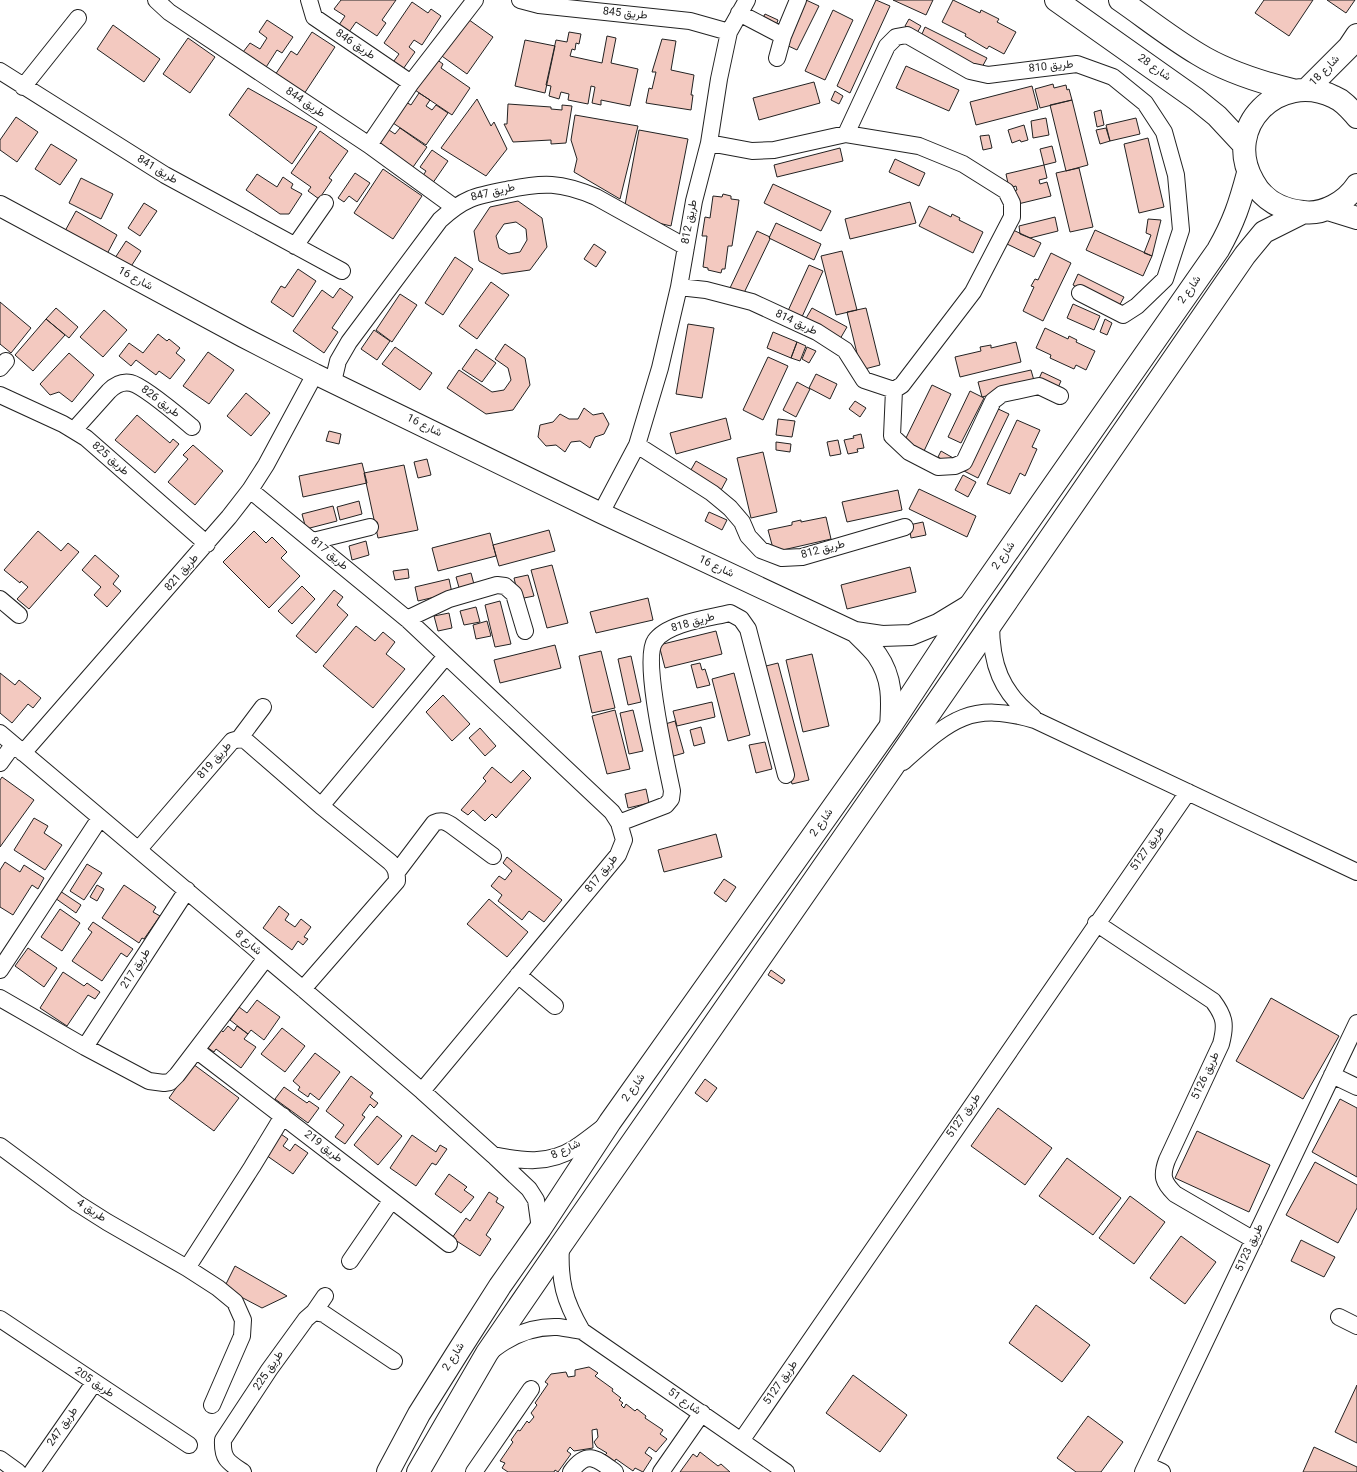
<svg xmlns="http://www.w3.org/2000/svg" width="1357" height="1472" font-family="Georgia,Vazirmatn,serif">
  <rect width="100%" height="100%" fill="#fff"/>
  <!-- building -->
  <path fill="#f3c9c0" stroke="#222" fill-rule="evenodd" d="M341,0H396L382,20L386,23L377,36L356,22L349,32L339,25L345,16L334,9Z
    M806,0L819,6L797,50L784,44Z
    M876,0L890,6L850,93L837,86Z
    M893,0H933L926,15Z
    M953,0L980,13L981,10L999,19L997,22L1016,32L1004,54L989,46L987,49L965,36L966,34L942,22Z
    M1264,0H1313L1289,36L1255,13Z
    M1327,0H1355L1346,13Z
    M412,2L428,13L431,9L441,16L422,45L414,40L409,47L415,52L401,72L391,65L399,54L384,43Z
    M833,10L853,20L825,80L805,71Z
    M765,14L778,20L775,28L761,22Z
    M465,17L493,37L467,74L439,54Z
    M909,19L921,26L917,33L905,26Z
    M267,20L293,37L282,53L277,50L263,72L240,56L250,43L260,49L267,38L259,32Z
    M113,25L160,59L144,82L97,49Z
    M925,27L987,58L980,71L919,41Z
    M312,32L335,47L302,97L273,78L291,51L297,55Z
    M569,32L581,34L579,44L576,43L575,50L572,49L570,56L602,63L607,36L616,38L611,63L638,69L630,106L601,100V105L592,103L595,87L591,86L588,104L568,100L569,94L561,92L559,99L549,96L551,86L546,85L556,40L567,42Z
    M188,38L215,57L190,93L163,74Z
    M662,39L676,41L671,70L694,75L691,95H693L691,110L646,103L649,88L652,89L656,72H652Z
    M525,40L555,46L545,93L515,86Z
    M436,59L443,64L441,68L470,88L452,115L412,88Z
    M906,66L959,90L949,111L896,88Z
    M814,82L820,103L759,120L753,98Z
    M1053,84L1054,88L1066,85L1067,90L1069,89L1072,100L1040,108L1035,89Z
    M1032,86L1038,109L976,125L970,102Z
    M248,88L317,127L292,164L229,115Z
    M835,91L843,96L839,104L831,100Z
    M419,93L430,100L426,106L432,110L436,105L448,113L426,145L390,121L404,101L411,105Z
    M477,99L491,126L494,122L507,149L486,176L441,148Z
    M1072,100L1088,165L1066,171L1050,105Z
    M508,104L551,107V109L562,110V105L572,106L566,143L551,144V140L513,142L504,124H507Z
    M1101,110L1104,125L1097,127L1094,112Z
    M575,115L638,126L620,199L574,172L577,159L571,140Z
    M16,117L38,132L17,162L0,150V140Z
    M1046,118L1049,135L1033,138L1031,121Z
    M1136,118L1140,134L1110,141L1106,125Z
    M1024,125L1028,140L1021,142L1020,140L1012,143L1008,130Z
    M386,128L395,134L400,128L427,147L411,170L374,145Z
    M1106,128L1110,141L1100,144L1096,130Z
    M639,130L688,139L671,226L654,222L650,217L642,215L625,205Z
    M320,131L348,151L329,178L332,180L319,199L308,191L311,187L291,173Z
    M989,135L992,148L983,150L980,136Z
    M1148,138L1164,207L1139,213L1124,144Z
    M51,144L77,160L60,185L35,169Z
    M1052,146L1056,162L1044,165L1040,149Z
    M840,148L843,161L777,177L774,165Z
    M432,150L448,161L430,187L420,180L426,171L420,167Z
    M895,159L925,173L919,186L889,172Z
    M1044,165L1047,178L1039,180L1040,184L1047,182L1051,196L1018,204L1014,191L1017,190L1016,186L1009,188L1006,174Z
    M1079,168L1093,227L1070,232L1056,173Z
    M383,169L422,196L393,239L354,213Z
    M355,173L370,183L357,202L349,196L344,202L338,198Z
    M257,174L277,187L283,177L293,184L291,188L302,194L289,214H280L246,190Z
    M81,178L113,194L101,219L69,203Z
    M773,184L831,211L821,231L764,203Z
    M723,194L731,196V199L739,200L732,246H728L725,269H722L721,273L708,270V268L703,267L707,236H702L705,217L710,218L713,196L722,197Z
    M518,201L542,218L547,247L530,270L502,274L479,261L474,231L490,207ZM516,222L526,229L527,240L520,252L509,254L499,248L496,236L504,224Z
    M910,202L916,223L850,239L845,219Z
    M144,203L157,211L140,236L128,228Z
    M929,206L951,217L952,214L960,218L959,220L983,232L973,253L919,226Z
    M76,211L117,235L107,254L65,231Z
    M1055,217L1058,231L1030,238L1020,234L1019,226Z
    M1148,219L1161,220L1152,256L1144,253L1151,235L1146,233Z
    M776,223L821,244L814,260L769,238Z
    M1013,230L1041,243L1034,257L1007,244Z
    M1095,230L1152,256L1143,276L1086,250Z
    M757,231L770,237L769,238L770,239L743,295L730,288Z
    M126,241L141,251L130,268L115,258Z
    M594,244L606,252L596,267L584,259Z
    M842,251L857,310L836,315L821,256Z
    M1051,253L1071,263L1043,321L1023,311L1034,287L1031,286L1035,279L1038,280Z
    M455,257L473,269L443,315L425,303Z
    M809,265L823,271L801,319L787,313Z
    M298,269L316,281L293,317L271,302L281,286L285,288Z
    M1078,274L1124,297L1118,308L1073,285Z
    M491,282L509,295L477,339L459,326Z
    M340,288L353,297L332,328L338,332L324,353L293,331L322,290L333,298Z
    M400,294L417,305L392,342L376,330Z
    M0,302L31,328L11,353L0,344Z
    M1073,304L1100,316L1094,330L1067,318Z
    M56,308L78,327L69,338L46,319Z
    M812,308L847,327L840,339L805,320Z
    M866,308L880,365L861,370L847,312Z
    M104,310L127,330L103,357L80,337Z
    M46,319L65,335L33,371L15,355Z
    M1105,319L1112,323L1107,335L1100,332Z
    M688,324L714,328L702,398L676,394Z
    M1045,328L1068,339L1069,336L1077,340L1076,342L1095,351L1086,370L1076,365L1074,369L1050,358L1051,355L1036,348Z
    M374,330L390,341L377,360L361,349Z
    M773,332L797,342L791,358L767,348Z
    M158,334L167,341L169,339L180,348L176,353L185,360L170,379L159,371L156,375L136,360L131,366L119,356L129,343L143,353Z
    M797,342L806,346L800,361L791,358Z
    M1016,342L1021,362L960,377L955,357L981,351L980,347L991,345V348Z
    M505,344L525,358L530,385L513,410L486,414L447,388L459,370L492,392L504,390L511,380L508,368L495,359Z
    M395,347L432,373L420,390L382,364Z
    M807,347L816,351L809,363L802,359Z
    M476,349L496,363L482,382L462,369Z
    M208,352L234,370L209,404L183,386Z
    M69,353L94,375L72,402L59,392L50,395L40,384Z
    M768,357L788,366L763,420L743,410Z
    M1031,370L1035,384L982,397L978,382Z
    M1042,372L1061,381L1056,392L1037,383Z
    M816,374L837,384L830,399L809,388Z
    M797,382L810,389L796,417L783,410Z
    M932,385L951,394L924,451L904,442Z
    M970,391L984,398L961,443L948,437Z
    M246,393L270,413L251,436L227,416Z
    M855,401L866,408L860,417L849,409Z
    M994,407L1009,414L978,478L964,471Z
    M584,408L593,415L603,413L609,424L604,434L595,437L590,448L580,441L571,442L565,452L556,445L546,446L538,437L540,425L553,422L560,414L569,419H578Z
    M137,415L170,443L173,439L179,444L155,473L115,440Z
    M726,418L731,439L676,454L670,433Z
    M778,419L795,421L792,437L776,435Z
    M1017,420L1040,430L1032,447L1037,449L1025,476L1020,473L1010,494L987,484Z
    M329,431L341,434L339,444L326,441Z
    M861,434L864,448L857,449L858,452L848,454L844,440L854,438L853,436Z
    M838,440L841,454L830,456L827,442Z
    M776,442L791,444L790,452L776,450Z
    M193,445L223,471L195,505L168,482L188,459L183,455Z
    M941,451L955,459L952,465L938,457Z
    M763,452L777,512L751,518L737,458Z
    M427,459L431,475L418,478L414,462Z
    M696,461L727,479L720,492L688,475Z
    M362,463L367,483L303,497L299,476Z
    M404,465L418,530L378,538L364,473Z
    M963,475L976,482L968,497L955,490Z
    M919,489L976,516L967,537L909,509Z
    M898,490L902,510L847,522L842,502Z
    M359,501L362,514L340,520L337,507Z
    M333,506L337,521L306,529L302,514Z
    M709,512L727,520L722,530L705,521Z
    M826,517L831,539L774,552L768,530L792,525V522L801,520V522Z
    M923,522L926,535L911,538L909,525Z
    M549,530L555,551L499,566L493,545Z
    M38,531L61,551L68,543L79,552L29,609L17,599L28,587L21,581L20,583L4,570Z
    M254,531L266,543L272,537L287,552L281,558L300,576L269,608L223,562Z
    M490,533L496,556L438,571L432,548Z
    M366,541L369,555L352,560L349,546Z
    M95,555L119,576L113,584L121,591L107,607L94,595L101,587L82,570Z
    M552,565L568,623L547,628L531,570Z
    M910,567L916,592L847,609L841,585Z
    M408,569L409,578L395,580L393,571Z
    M471,573L475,588L460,591L456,577Z
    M528,575L534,596L519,599L514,578Z
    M449,579L452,593L418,601L415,587Z
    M302,586L315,599L292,624L278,611Z
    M334,590L343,597L337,605L348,615L316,653L296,636Z
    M648,598L653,620L596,633L590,612Z
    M500,601L511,644L495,647L485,605Z
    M476,607L480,622L464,625L460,611Z
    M449,613L452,628L438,631L434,616Z
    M487,621L491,636L476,639L473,625Z
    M356,626L375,641L383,632L395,642L386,654L405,669L373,708L323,666Z
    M716,631L722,654L665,668L659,645Z
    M555,645L561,668L500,683L494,660Z
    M601,651L615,708L592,713L579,656Z
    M812,654L829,726L803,732L786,660Z
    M631,656L641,702L628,705L618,659Z
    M700,663L702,670L705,669L710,685L697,688L691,665Z
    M778,663L809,780L792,784L762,667Z
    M0,673L15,685L19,680L41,698L33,708L28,704L12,723L0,713Z
    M734,673L750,735L728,741L712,679Z
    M443,695L470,724L452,741L426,712Z
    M712,702L715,717L677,726L673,711Z
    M615,710L630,769L607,774L592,716Z
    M633,710L643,751L629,754L620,713Z
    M675,721L684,753L670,757L662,725Z
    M701,727L705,743L694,746L690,730Z
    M480,728L496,746L485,756L469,738Z
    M765,742L772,769L756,773L749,745Z
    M492,767L511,783L523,770L531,778L496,818L492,814L485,821L473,810L468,815L461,810L486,781L483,778Z
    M2,777L34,800L0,847V780Z
    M646,789L649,803L628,808L625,794Z
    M34,818L48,826L44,833L62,845L45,870L14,850Z
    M716,834L722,857L664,872L658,850Z
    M507,857L562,900L544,922L529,911L522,920L498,901L502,895L491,886L499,876L505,880L512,871L503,863Z
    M5,862L20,872L24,865L44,878L38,889L32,885L13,915L0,907V870Z
    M87,864L102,873L84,900L70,891Z
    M724,879L736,887L726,902L714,893Z
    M97,885L104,889L97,901L90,897Z
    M124,885L156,907L153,912L160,916L144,939L142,938L139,943L102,918Z
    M60,891L81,905L76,913L55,898Z
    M489,899L528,932L507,957L467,924Z
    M279,906L289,914L285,920L295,927L301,919L311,927L304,937L308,939L303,945L298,941L292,950L263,928Z
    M60,909L80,923L62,951L41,937Z
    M93,922L133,949L127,957L121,953L102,981L72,961L92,932L88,929Z
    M28,948L57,968L44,987L15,966Z
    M771,970L785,980L782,984L768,975Z
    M63,972L84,986L87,983L100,992L95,999L88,995L67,1026L40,1008Z
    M1271,998L1339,1036L1303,1099L1236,1061Z
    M257,1000L280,1017L264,1040L251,1030L248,1034L230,1020L239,1007L247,1013Z
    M228,1026L234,1031L237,1026L248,1034L244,1039L256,1047L241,1068L216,1049L214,1052L208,1048L221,1030L223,1032Z
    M282,1028L305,1046L285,1072L261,1054Z
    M315,1053L340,1072L319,1100L310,1093L308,1097L298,1090L300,1087L293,1081Z
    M193,1064L239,1098L214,1131L169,1098Z
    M351,1076L373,1093L370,1097L378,1103L374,1108L370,1104L362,1115L365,1117L345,1144L335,1137L344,1125L326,1111Z
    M705,1079L717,1088L707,1102L695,1093Z
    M284,1087L307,1103L309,1101L319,1108L308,1123L275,1099Z
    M1340,1099L1357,1108V1177L1312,1152Z
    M998,1108L1052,1148L1025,1185L971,1146Z
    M377,1116L402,1136L378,1165L354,1145Z
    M1197,1131L1270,1165L1249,1212L1175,1178Z
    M278,1132L288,1139L283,1146L290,1151L295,1144L308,1153L293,1174L263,1153Z
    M412,1135L436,1152L440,1145L447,1149L436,1165L432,1163L416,1186L390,1168Z
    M1067,1158L1121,1198L1093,1235L1039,1196Z
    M1315,1162L1357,1185V1208L1338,1243L1286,1215Z
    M449,1174L467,1187L464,1190L474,1197L461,1213L435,1194Z
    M489,1192L498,1198L496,1202L504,1207L486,1235L491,1239L480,1256L452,1238L466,1218L470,1221Z
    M1130,1196L1165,1222L1134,1264L1099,1238Z
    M1181,1236L1216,1262L1185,1304L1150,1278Z
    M1301,1240L1335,1257L1324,1277L1291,1261Z
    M235,1266L287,1296L262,1308L224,1288Z
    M1036,1305L1090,1345L1062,1382L1009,1343Z
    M589,1367L598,1373L595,1376L613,1389L612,1391L621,1398L619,1400L623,1403L621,1405L624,1408L626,1404L635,1411L637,1409L646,1416L645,1418L663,1430L660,1434L667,1439L656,1452L649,1447L645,1453L652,1458L643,1472L635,1468L633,1471L616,1459L614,1462L605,1455L607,1453L597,1447L594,1442L598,1437L597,1429L592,1430L593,1448L574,1451L570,1447L567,1451L571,1454L558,1472L555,1470L554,1472H508L502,1468L505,1463L500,1461L513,1442L511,1440L518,1430L520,1431L527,1421L529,1423L534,1417L531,1413L537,1405L535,1403L548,1384L545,1382L551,1374L566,1372L568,1377L575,1376V1370Z
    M853,1375L907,1415L880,1452L826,1413Z
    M1357,1385V1443L1335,1432Z
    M1088,1416L1123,1442L1101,1472H1076L1057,1458Z
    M1314,1447L1357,1467V1472H1303Z
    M700,1452L718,1466L721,1464L730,1472H680L693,1454L697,1457Z"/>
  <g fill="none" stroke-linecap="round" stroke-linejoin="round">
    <defs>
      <path id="minor" d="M156,0L169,12L369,145L454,207
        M309,0L314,17L411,83
        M520,0L539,5L690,21L729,32
        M739,13L783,36
        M777,58L783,36L798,0
        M0,71L165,175L342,271
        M23,87L78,18
        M846,134L887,46L896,37L907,35L970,71L988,75L1077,64L1113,77L1145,103L1164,132L1176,175L1181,230L1165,279L1137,306L1123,315L1080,293
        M709,143L752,151L774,150L846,134L919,146L963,164L1006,191L1012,203V217L973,292L902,385L894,390
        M369,145L411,83L475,0
        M295,246L325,203
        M679,287L706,290L752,302L817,332L845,350L864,380L894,390
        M0,368L6,361
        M333,382L338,361L349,342L440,220C464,198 475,196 506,190C543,182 561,182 596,197L686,247
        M894,390L892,436L909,452L938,467L955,466L964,462L993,401L1002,394L1039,386L1060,396
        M0,395L63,424L86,438L207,544
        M74,430L109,391C115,385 122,381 131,383C144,386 180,417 192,427
        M637,445L712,493L730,508L742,522L748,536L761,550L782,558L802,557L905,527
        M250,490L407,619L612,812L619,823L624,840L618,855L422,1091
        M601,513L637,445L660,368L679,287L694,201L709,143L719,79L729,32L747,0
        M313,541L370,527
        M0,599L19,615
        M407,619L449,599L497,585L505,586L514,594L525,631
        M991,624C991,664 1001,692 1033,717
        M0,733L303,989L422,1091L493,1155L529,1189L536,1200L540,1229
        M239,739L263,707
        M23,753L229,517L250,490L266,465L315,374
        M903,762C950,720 970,701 1035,720L1357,872
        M0,763L13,745
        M321,806L446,656
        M619,823L666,805L671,799L672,791C667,766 642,659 655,641C667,623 710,618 730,613L741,619L748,629L786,775
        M139,849L232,741L239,739L245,740L321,806L390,862C396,868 397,872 397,881L303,989
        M397,872L434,823C441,820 445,821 451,825L493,856
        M1096,923L1213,1001C1225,1017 1226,1025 1221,1044L1167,1160C1161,1176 1163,1182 1175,1194L1254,1240
        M0,970L100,818
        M518,975L555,1006
        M0,998L85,1047L149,1081L164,1083L170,1082L177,1075L266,958
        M85,1047L187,890
        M196,1050L449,1244
        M1332,1075L1357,1087
        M0,1146L77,1203L107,1222L187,1268L218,1288L235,1302L243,1320L242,1336L212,1405
        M493,1155C522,1161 548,1165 575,1148C584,1142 593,1135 602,1128
        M561,1245C559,1281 564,1300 582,1331L786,1472
        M350,1261L391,1201
        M187,1268L252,1167L283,1116
        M314,1312L324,1314L394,1361
        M1339,1317L1357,1326
        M0,1319L189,1445
        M494,1349C512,1335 534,1326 558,1327C566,1328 574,1330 582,1331
        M741,1441L1188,792
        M0,1459L18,1472
        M1147,1465L1162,1472
        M32,1472L94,1383
        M243,1472C228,1462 222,1459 223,1440L269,1370L306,1319L314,1312L325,1296
        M474,1472L531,1389
        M571,1472C587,1449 597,1459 615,1472
        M661,1472L702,1413
        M1143,1472L1357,1023"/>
      <path id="tertiary" d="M0,206L243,337L315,374L601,513L855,632L882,636L911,635L938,624L971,604
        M855,632C862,639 871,647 877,655C893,678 892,700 890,727"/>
      <path id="secondary" d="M1056,0L1196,99L1217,116L1244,145
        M1120,0C1146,18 1171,38 1198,54C1227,72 1260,82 1292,90
        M1307,89L1349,47L1357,35
        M1357,117C1350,109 1344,101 1334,97C1279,70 1222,127 1253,181C1263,200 1282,210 1303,212C1323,215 1346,202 1357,185
        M1328,209L1357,218
        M388,1472L419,1414L456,1355L500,1286L540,1229L610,1122L890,727L971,604L1218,250C1234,222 1240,203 1248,173
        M418,1472L487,1353L561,1245L885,778L1245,255L1264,232L1304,212"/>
    </defs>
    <!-- minor casing -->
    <use href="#minor" stroke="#222" stroke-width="18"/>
    <!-- tertiary casing -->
    <use href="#tertiary" stroke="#222" stroke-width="22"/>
    <!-- secondary casing -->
    <use href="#secondary" stroke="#222" stroke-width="24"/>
    <!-- minor -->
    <use href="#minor" stroke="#fff" stroke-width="16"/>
    <!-- tertiary -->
    <use href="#tertiary" stroke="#fff" stroke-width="20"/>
    <!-- secondary -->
    <use href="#secondary" stroke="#fff" stroke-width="22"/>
  </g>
  <g text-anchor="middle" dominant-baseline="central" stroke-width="3" stroke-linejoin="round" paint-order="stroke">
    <!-- street labels -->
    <g font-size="11" fill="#222" stroke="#fff">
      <text transform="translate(625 14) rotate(6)">طريق 845</text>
      <text transform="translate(355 45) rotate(34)">طريق 846</text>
      <text transform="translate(1051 67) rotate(-6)">طريق 810</text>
      <text transform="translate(1154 68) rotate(35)">شارع 28</text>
      <text transform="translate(1325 71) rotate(-46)">شارع 18</text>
      <text transform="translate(305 103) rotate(34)">طريق 844</text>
      <text transform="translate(157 170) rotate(31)">طريق 841</text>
      <text transform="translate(493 193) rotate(-14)">طريق 847</text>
      <text transform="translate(690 222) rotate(-79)">طريق 812</text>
      <text transform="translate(135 279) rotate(28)">شارع 16</text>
      <text transform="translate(1190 290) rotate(-55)">شارع 2</text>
      <text transform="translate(796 323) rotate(25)">طريق 814</text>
      <text transform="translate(160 402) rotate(37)">طريق 826</text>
      <text transform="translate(424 426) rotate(26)">شارع 16</text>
      <text transform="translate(110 459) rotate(41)">طريق 825</text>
      <text transform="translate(823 550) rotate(-15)">طريق 812</text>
      <text transform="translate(329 554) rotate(40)">طريق 817</text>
      <text transform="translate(1004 556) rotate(-55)">شارع 2</text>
      <text transform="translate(716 567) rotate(25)">شارع 16</text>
      <text transform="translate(182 573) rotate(-49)">طريق 821</text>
      <text transform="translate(693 623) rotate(-16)">طريق 818</text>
      <text transform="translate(215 761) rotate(-48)">طريق 819</text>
      <text transform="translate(822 823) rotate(-55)">شارع 2</text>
      <text transform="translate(1148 849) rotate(-55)">طريق 5127</text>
      <text transform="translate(602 874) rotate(-51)">طريق 817</text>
      <text transform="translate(248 943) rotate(41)">شارع 8</text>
      <text transform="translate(136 969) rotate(-57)">طريق 217</text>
      <text transform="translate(1206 1076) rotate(-65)">طريق 5126</text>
      <text transform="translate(634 1088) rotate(-55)">شارع 2</text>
      <text transform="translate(964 1116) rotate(-55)">طريق 5127</text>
      <text transform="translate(323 1147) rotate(38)">طريق 219</text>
      <text transform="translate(566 1150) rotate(-26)">شارع 8</text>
      <text transform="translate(91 1211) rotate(33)">طريق 4</text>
      <text transform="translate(1250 1248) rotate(-65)">طريق 5123</text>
      <text transform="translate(454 1357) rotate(-58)">شارع 2</text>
      <text transform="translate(269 1371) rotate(-56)">طريق 225</text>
      <text transform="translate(94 1383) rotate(34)">طريق 205</text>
      <text transform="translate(781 1383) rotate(-55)">طريق 5127</text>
      <text transform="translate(684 1402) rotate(35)">شارع 51</text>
      <text transform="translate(63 1427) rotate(-55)">طريق 247</text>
    </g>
  </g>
</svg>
